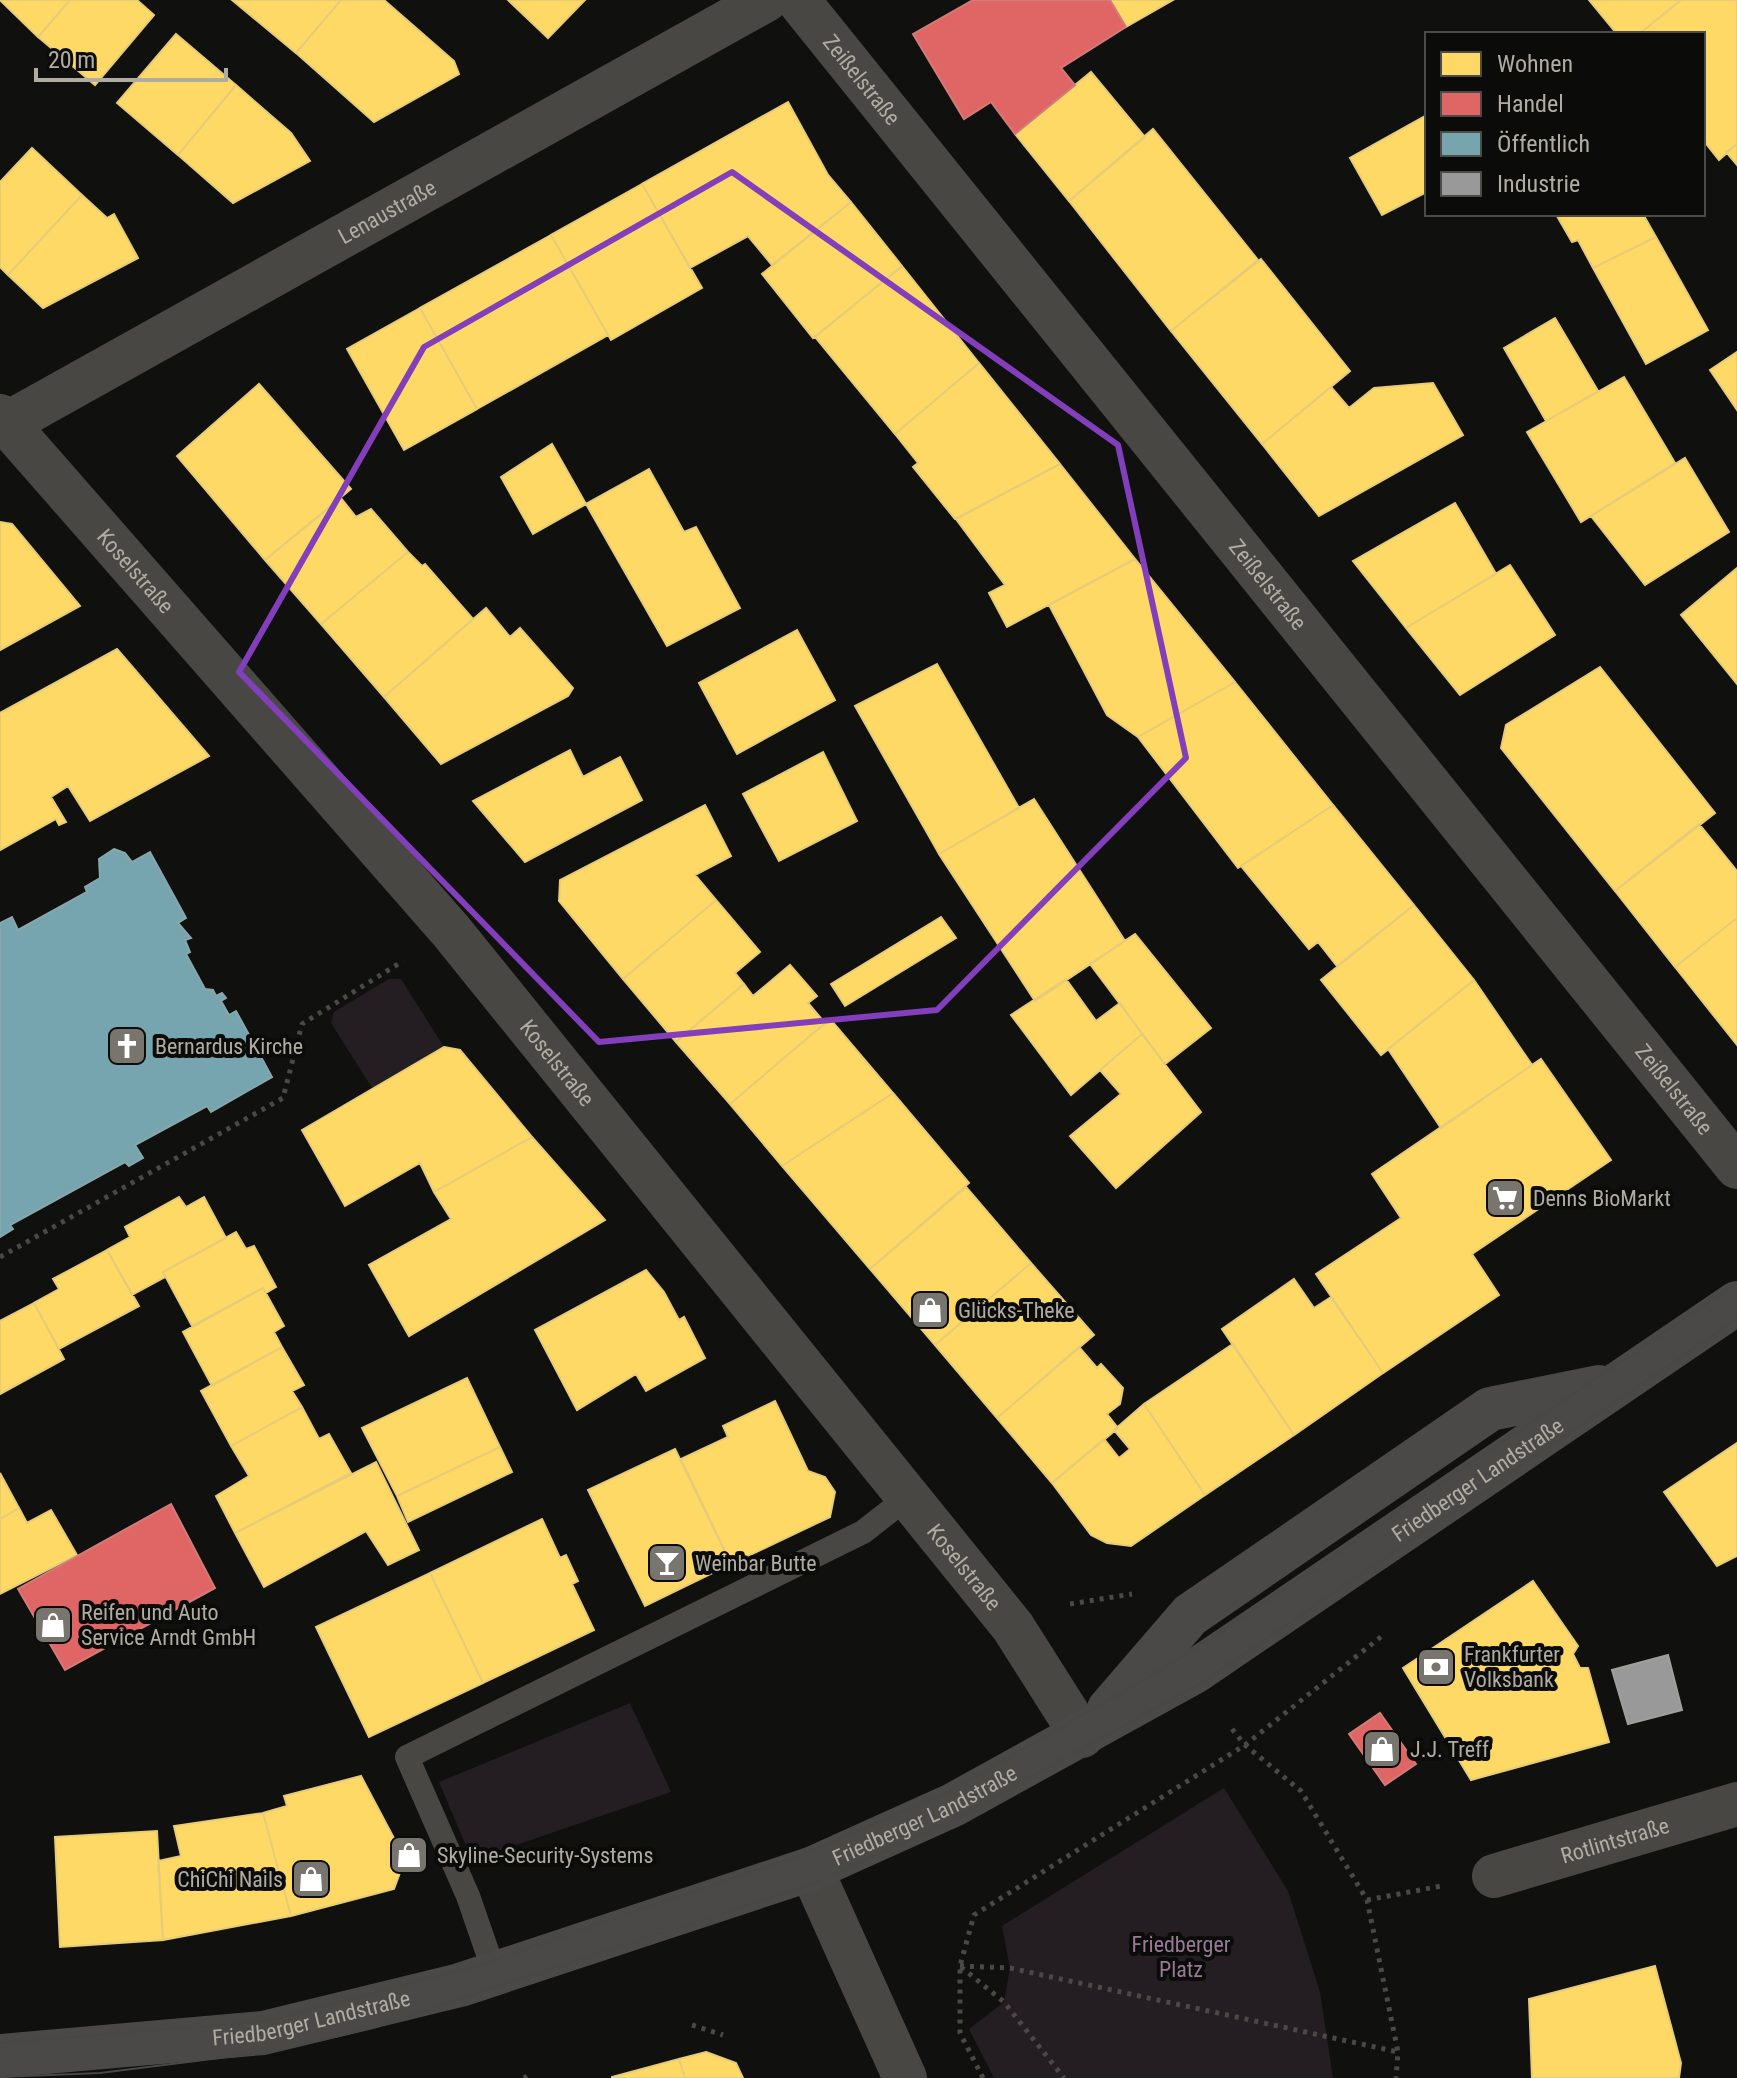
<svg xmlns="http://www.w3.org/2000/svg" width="1737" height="2078" font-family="'Roboto Condensed',sans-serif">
  <rect width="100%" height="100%" fill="#10100f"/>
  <!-- green -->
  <path fill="#241e23" d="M389,979H401L444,1047L374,1091L331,1023L334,1012Z
    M630,1703L671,1792L472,1860L439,1782Z
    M1224,1788L1288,1891L1320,1992L1333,2078H994L969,2029L1004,2002L1010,1968L1002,1926Z"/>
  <!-- homes -->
  <path fill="#ffd966" stroke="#e7cc78" stroke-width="2" d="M0,0H70L38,37Z
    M70,0H137L154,15L95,85L38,37Z
    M232,0H341L296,53Z
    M341,0H384L454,61L459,74L374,122L296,53Z
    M508,0H585L548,38Z
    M1110,0H1173L1126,27Z
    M1589,0H1681L1639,34H1617Z
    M1681,0H1737V144L1719,160L1703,140V34H1639Z
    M176,34L236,85L178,155L117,103Z
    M1091,72L1145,137L1069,201L1015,134Z
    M236,85L291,133L310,161L233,203L178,155Z
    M788,102L828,175L851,202L772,265L748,236L690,268L642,184Z
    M1427,115V192L1382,215L1350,158Z
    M1153,129L1258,260L1171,331L1069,201Z
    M1737,144V165L1726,152Z
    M32,148L82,195L8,275L0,267V182Z
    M642,184L702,288L611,340L551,235Z
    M82,195L107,218L114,214L138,258L43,308L8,275Z
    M851,202L902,266L813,338L762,274Z
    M1560,214H1643L1656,237L1593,268L1578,240L1572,242L1557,216Z
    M551,235L608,335L477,409L420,308Z
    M1656,237L1708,330L1646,364L1593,268Z
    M1261,259L1350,371L1262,444L1171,331Z
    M902,266L979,363L895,434L815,337Z
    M420,308L477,409L404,450L347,349Z
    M1555,318L1598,391L1546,421L1504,348Z
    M1737,352V410L1710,370Z
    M979,363L1060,464L955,519L913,467L918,463L895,434Z
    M1624,377L1675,463L1581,522L1527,432Z
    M1433,383L1463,435L1319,516L1262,444L1331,387L1349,408L1374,388Z
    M259,384L351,489L265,560L177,456Z
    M552,444L586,504L533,534L501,477Z
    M1685,458L1729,532L1645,585L1591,516Z
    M1060,464L1135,559L1007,627L989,593L1005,585L956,519Z
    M649,469L684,532L696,527L740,608L667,646L586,504Z
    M341,498L356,517L371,509L408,552L321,624L265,560Z
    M1455,503L1496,574L1406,628L1353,561Z
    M0,522L12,524L80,606L0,650Z
    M408,552L422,566L425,564L473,619L384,697L321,624Z
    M1135,559L1235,682L1138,737L1107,715L1049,605Z
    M1510,565L1555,635L1460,695L1406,628Z
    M1737,568V684L1681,615Z
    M486,608L510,637L520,628L573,688L568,696L441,764L384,697Z
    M797,630L835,700L737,754L699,683Z
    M117,649L209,756L90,821L68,786L51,797L66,822L59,825L56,819L0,850V713Z
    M937,664L1019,808L939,854L855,706Z
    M1600,667L1715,813L1615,891L1501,748L1506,725Z
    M1235,682L1333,805L1238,868L1138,737Z
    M570,750L583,777L620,757L642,800L525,862L473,801Z
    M823,752L857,821L779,861L743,794Z
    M1034,799L1125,941L1035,1001L939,854Z
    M705,805L731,856L695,875L716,900L623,979L559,901L560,880Z
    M1333,805L1414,905L1337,966L1318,942L1309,949L1241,866Z
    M1699,824L1737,871V918L1675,967L1615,891Z
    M716,900L760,952L735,973L744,984L676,1042L623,979Z
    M1414,905L1474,980L1381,1055L1321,980Z
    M941,917L956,938L845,1006L831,984Z
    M1737,918V1045L1675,967Z
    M1135,934L1211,1028L1165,1064L1090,964Z
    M790,965L817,996L808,1003L825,1023L730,1104L676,1042L744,984L753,996Z
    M1066,979L1096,1021L1120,1003L1142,1034L1071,1095L1011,1015Z
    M1474,980L1532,1065L1441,1128L1388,1049Z
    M830,1019L893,1093L782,1166L730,1104Z
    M1142,1034L1201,1112L1116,1188L1070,1136L1121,1094L1100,1070Z
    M444,1047L460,1050L532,1137L434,1192L420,1163L345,1206L302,1130Z
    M1541,1059L1611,1160L1472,1254L1499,1295L1383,1373L1316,1274L1401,1218L1372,1174Z
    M893,1093L969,1183L870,1269L782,1166Z
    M532,1137L605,1220L409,1336L369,1265L451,1219L434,1192Z
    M966,1187L1031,1263L935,1345L870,1269Z
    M179,1197L186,1207L204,1197L226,1238L163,1272L165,1277L132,1295L107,1250L130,1237L125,1227Z
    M236,1232L246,1249L254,1246L276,1287L266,1293L263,1288L192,1326L163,1272Z
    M107,1250L139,1306L59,1349L34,1303L59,1289L53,1279Z
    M1031,1263L1094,1335L997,1418L935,1345Z
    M646,1270L664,1292L679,1320L684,1317L705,1358L646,1391L636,1374L577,1410L535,1330Z
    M1294,1279L1314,1308L1331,1297L1383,1373L1294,1435L1222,1329Z
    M263,1288L284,1326L274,1332L282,1347L212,1386L183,1332Z
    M34,1303L64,1359L0,1394V1321Z
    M1233,1344L1294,1435L1205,1495L1144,1404Z
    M282,1347L304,1385L292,1391L302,1407L231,1446L201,1391Z
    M1079,1347L1097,1368L1101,1364L1123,1388L1120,1404L1107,1414L1118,1428L1052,1483L997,1418Z
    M467,1378L500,1447L397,1496L362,1428Z
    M775,1401L808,1471L825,1477L835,1492L830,1517L731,1564L681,1459L728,1437L723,1426Z
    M1144,1404L1205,1495L1131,1546L1107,1543L1091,1535L1052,1483L1104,1439L1119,1458L1130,1449L1114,1430Z
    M302,1407L319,1439L329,1434L351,1473L235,1533L216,1496L249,1476L231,1446Z
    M1737,1443V1556L1717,1566L1664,1492Z
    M500,1447L512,1472L408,1522L397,1496Z
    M675,1449L731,1564L645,1606L588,1490Z
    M376,1462L419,1550L388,1565L366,1531L264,1587L235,1533Z
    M0,1473L19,1508L0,1519Z
    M19,1508L27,1523L51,1510L77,1555L0,1594V1519Z
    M542,1519L560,1558L566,1555L578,1581L572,1584L594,1630L483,1683L430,1573Z
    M430,1573L483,1683L369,1737L316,1627Z
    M1533,1581L1578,1646L1573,1654L1580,1668H1588L1609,1742L1471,1780L1403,1668Z
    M361,1776L405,1859L394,1889L291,1916L263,1813L287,1806L284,1796Z
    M263,1813L291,1916L163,1940L158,1861L181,1856L174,1826Z
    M157,1831L163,1940L60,1947L55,1837Z
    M1655,1966L1681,2063L1679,2078H1532L1529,1999Z
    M706,2052L736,2063L743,2078H685L679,2059Z
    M679,2059L685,2078H612V2077Z"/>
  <!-- shops -->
  <path fill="#e06666" stroke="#d27b78" stroke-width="2" d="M973,0H1110L1126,27L1061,68L1075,85L1015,134L991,102L964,119L913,34Z
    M171,1504L215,1588L65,1670L18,1589Z
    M1380,1713L1416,1764L1385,1785L1349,1734Z"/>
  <!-- public -->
  <path fill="#76a5af" stroke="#87a7ab" stroke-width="2" d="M114,849L125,853L132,862L150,852L186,918L178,923L191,938L185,940L190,952L186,954L205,989L213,990L216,996L222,993L226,998L221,1001L229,1015L236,1011L272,1077L211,1112L207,1106L135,1145L143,1158L129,1166L125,1162L10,1225L13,1229L0,1237V923L12,917L18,930L87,892L85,887L100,878L99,859Z"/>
  <!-- industry -->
  <path fill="#999" stroke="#a09f9c" stroke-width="2" d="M1668,1655L1682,1710L1628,1724L1612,1670Z"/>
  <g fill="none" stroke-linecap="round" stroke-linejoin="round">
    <!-- path -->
    <path stroke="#4a4946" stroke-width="5" stroke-dasharray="4 6" stroke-linecap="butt" d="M0,1257L283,1098L302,1024L403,961
      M1070,1604L1132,1594
      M1232,1729L1245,1745L1301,1791L1367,1900L1398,2052L1396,2078
      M1367,1900L1441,1886
      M960,1966L1010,1968L1398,2052
      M961,1967L1004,2002L1064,2078
      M692,2025L723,2035
      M524,2078L527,2076
      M983,2078L960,2033V1966L974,1915L1245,1745L1382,1636"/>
    <!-- lane -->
    <path stroke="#494744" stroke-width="24" d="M495,1974L468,1896L407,1757L863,1532L908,1497"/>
    <!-- street -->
    <g stroke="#494744" stroke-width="44">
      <path id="s1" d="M798,0L1737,1167"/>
      <path id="s2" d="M0,416L451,931L1013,1627L1082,1736"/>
      <path id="s3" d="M8,423L766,0"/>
      <path d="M811,1869L905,2078"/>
      <path id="s4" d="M1494,1876L1737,1804"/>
    </g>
    <!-- primary -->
    <g stroke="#4a4947" stroke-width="44">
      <path d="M1109,1709L1190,1615L1490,1409L1599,1387"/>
      <path id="s5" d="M0,2056L263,2033L460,1985L811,1869L953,1805L1194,1672L1737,1303"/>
    </g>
    <!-- tram -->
    <path stroke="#484845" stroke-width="2" d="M0,2043L267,2021L473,1967L806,1853L950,1791L1183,1657L1737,1283
      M0,2077L100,2073L275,2051L373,2028L817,1882L964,1814L1201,1683L1737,1319"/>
  </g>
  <!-- marked area -->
  <path fill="none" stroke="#833fbb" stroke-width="6" stroke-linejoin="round" d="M732,172L1118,445L1186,758L937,1010L599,1042L239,672L424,347Z"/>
  <!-- icons -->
  <defs>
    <symbol id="church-square" viewBox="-11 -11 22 22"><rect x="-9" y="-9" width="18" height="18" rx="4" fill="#78756f" stroke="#0b0b0a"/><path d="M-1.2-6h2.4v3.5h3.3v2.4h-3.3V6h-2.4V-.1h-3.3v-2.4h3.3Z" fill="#fff"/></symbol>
    <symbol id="supermarket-square" viewBox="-11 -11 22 22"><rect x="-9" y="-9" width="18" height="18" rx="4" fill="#78756f" stroke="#0b0b0a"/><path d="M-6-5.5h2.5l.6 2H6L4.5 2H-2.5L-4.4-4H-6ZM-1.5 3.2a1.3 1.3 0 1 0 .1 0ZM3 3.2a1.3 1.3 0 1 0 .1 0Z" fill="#fff"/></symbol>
    <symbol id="shop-square" viewBox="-11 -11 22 22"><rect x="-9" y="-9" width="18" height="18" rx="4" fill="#78756f" stroke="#0b0b0a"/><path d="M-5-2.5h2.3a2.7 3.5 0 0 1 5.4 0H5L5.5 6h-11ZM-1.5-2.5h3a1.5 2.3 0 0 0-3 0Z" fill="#fff"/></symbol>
    <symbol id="bar-square" viewBox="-11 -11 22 22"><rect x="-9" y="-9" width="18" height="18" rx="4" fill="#78756f" stroke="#0b0b0a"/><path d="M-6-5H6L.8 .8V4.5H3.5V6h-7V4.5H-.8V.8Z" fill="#fff"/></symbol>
    <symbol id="bank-square" viewBox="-11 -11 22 22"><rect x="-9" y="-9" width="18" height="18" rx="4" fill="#78756f" stroke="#0b0b0a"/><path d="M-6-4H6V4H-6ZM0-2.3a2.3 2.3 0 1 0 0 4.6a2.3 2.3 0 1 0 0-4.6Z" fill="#fff"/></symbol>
  </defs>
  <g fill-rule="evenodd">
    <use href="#church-square" x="105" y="1024" width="44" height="44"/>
    <use href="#supermarket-square" x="1483" y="1176" width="44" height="44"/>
    <use href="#shop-square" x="908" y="1288" width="44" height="44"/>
    <use href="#bar-square" x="645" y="1541" width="44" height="44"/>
    <use href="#shop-square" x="31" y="1603" width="44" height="44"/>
    <use href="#bank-square" x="1414" y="1645" width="44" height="44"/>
    <use href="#shop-square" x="1360" y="1727" width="44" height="44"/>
    <use href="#shop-square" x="387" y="1833" width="44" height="44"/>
    <use href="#shop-square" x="289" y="1857" width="44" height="44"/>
  </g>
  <g text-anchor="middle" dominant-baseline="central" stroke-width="8" stroke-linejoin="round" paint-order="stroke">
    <!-- street labels -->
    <g font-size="22" fill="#b0aca2" stroke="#0b0b0a">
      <text stroke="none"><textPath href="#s1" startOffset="102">Zeißelstraße</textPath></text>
      <text stroke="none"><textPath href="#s3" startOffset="434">Lenaustraße</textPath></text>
      <text stroke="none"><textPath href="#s2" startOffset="206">Koselstraße</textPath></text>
      <text stroke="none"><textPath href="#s1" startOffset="750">Zeißelstraße</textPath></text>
      <text stroke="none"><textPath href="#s2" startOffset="854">Koselstraße</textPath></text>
      <text stroke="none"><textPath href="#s1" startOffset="1398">Zeißelstraße</textPath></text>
      <text stroke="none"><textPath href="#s5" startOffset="1610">Friedberger Landstraße</textPath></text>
      <text stroke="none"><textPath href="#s2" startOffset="1502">Koselstraße</textPath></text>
      <text stroke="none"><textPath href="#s5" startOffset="962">Friedberger Landstraße</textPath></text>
      <text stroke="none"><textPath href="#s4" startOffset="126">Rotlintstraße</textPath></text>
      <text stroke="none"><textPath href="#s5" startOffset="314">Friedberger Landstraße</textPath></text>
    </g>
    <!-- poi labels -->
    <g font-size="22" fill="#b0aca2" stroke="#0b0b0a" text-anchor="start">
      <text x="155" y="1046">Bernardus Kirche</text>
      <text x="1533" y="1198">Denns BioMarkt</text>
      <text x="958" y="1310">Glücks-Theke</text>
      <text x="695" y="1563">Weinbar Butte</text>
      <text x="81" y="1612">Reifen und Auto<tspan x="81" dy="25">Service Arndt GmbH</tspan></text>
      <text x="1464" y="1654">Frankfurter<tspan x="1464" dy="25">Volksbank</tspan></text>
      <text x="1410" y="1749">J.J. Treff</text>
      <text x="437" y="1855">Skyline-Security-Systems</text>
      <text x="283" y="1879" text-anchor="end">ChiChi Nails</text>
    </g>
    <!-- park labels -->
    <g font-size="22" fill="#997a96" stroke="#0b0b0a">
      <text x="1181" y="1944">Friedberger<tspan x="1181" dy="25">Platz</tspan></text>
    </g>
  </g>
  <!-- legend -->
  <rect x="1425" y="32" width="280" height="184" fill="#0b0b0a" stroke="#4d4b47" stroke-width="2"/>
  <rect x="1441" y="52" width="40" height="24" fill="#ffd966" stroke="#4d4b47" stroke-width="2"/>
  <text x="1497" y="72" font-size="24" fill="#b0aca2">Wohnen</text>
  <rect x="1441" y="92" width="40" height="24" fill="#e06666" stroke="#4d4b47" stroke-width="2"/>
  <text x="1497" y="112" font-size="24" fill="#b0aca2">Handel</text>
  <rect x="1441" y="132" width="40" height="24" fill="#76a5af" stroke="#4d4b47" stroke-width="2"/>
  <text x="1497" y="152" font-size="24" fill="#b0aca2">Öffentlich</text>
  <rect x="1441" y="172" width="40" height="24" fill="#999999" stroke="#4d4b47" stroke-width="2"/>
  <text x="1497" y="192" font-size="24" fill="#b0aca2">Industrie</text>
  <!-- scale -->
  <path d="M36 68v12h190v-12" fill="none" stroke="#b0aca2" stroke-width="4"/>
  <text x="48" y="68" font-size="24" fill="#b0aca2" stroke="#0b0b0a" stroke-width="6" paint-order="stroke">20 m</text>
</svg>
